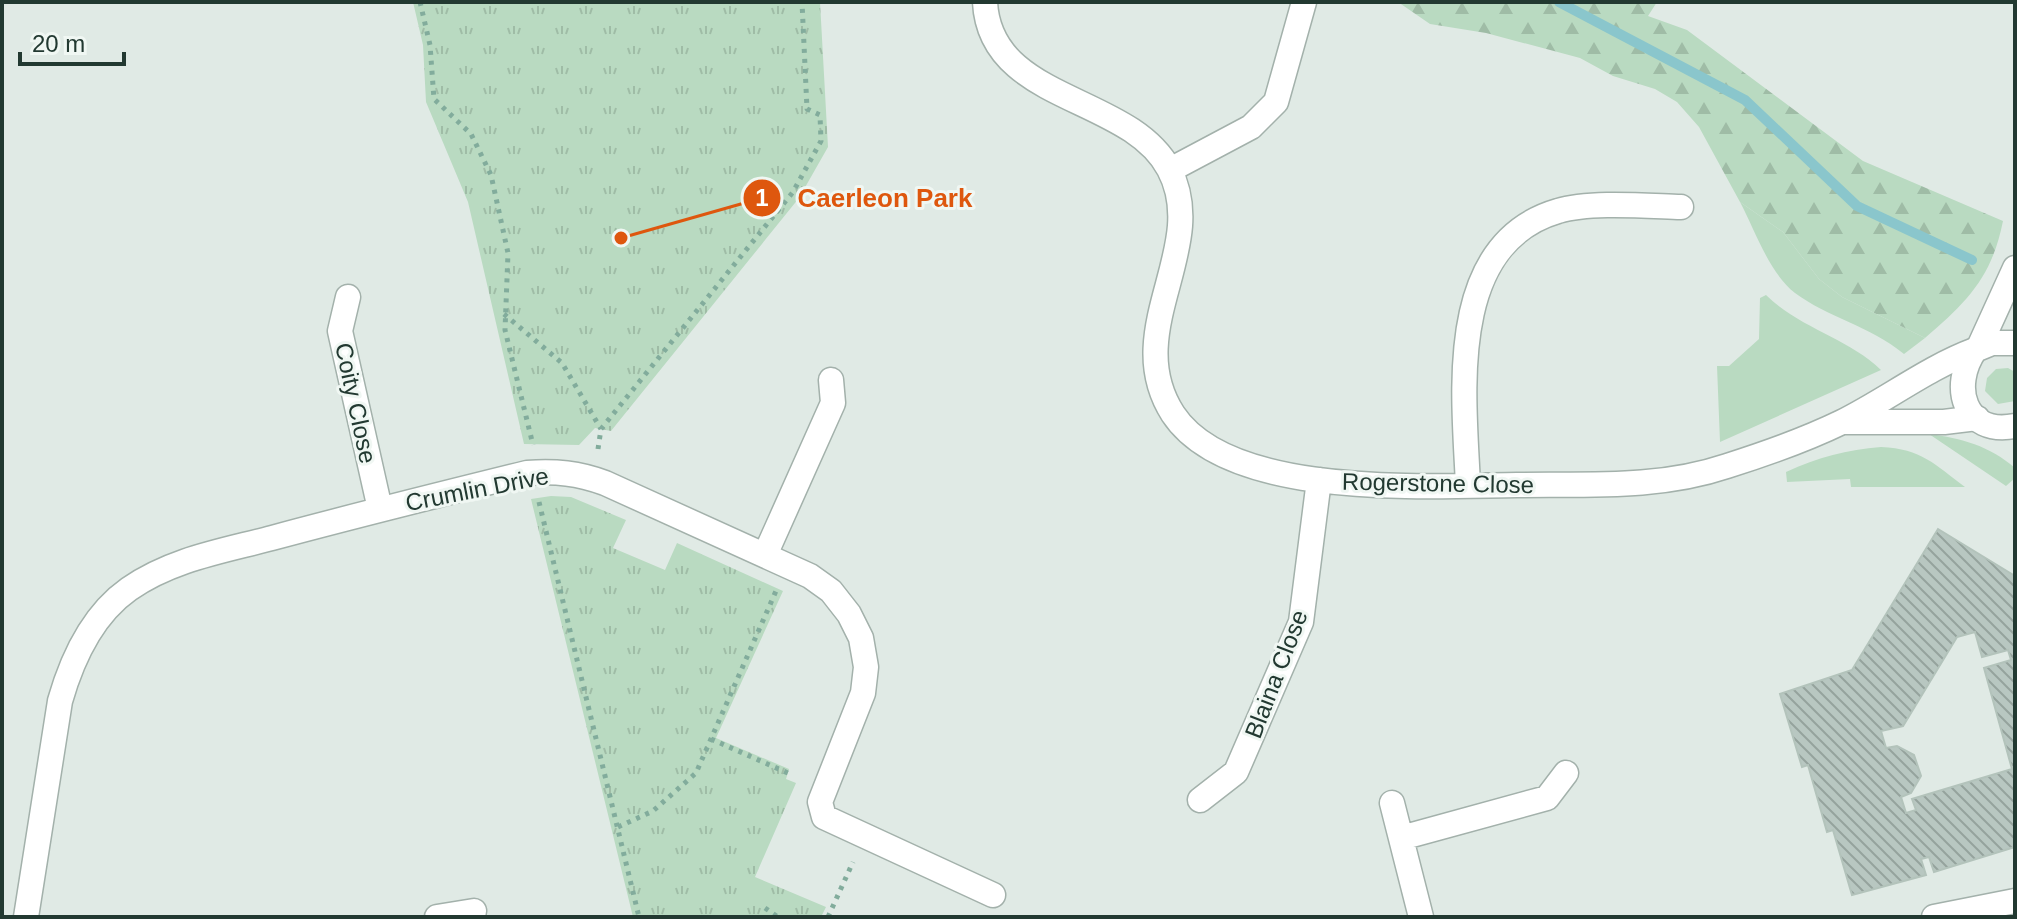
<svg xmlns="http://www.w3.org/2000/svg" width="2017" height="919" font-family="Helvetica,sans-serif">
  <defs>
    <pattern id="forest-firs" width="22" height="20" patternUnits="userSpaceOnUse" patternTransform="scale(2)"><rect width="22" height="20" fill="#b9dac1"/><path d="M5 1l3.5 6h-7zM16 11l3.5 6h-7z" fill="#9fbca6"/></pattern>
    <pattern id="park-tufts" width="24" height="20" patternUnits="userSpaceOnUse" patternTransform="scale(2)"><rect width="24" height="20" fill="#b9dac1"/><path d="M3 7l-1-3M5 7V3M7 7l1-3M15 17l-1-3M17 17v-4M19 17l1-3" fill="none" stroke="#9fbca6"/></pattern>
    <pattern id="building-back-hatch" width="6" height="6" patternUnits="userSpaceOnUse" patternTransform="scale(2)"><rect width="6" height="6" fill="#b8c7c1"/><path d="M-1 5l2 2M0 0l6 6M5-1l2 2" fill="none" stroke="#95a39d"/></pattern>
  </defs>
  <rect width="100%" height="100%" fill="#e0eae5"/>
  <!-- grass -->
  <path fill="#b9dac1" d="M1740,202L1783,232L1819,279L1842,297L1925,338L1904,354C1870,326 1827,317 1795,293C1769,273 1755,230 1740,202Z
    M1766,295C1799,328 1848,338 1881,370L1720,442L1717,366H1729L1759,339L1760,298Z
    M2008,368L2015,372V401L1998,404L1985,391L1987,378L1996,369Z
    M1929,434C1961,438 1990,446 2015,468V478L2006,486Z
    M1881,447C1922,449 1934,464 1965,487H1851L1850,479L1787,482L1786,472C1818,457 1847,450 1881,447Z"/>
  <!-- forest -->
  <path fill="url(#forest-firs)" d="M1398,2H1657L1648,16L1687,30L1863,161L2003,221C1992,277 1967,302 1925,338L1842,297L1819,279L1783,232L1740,202L1699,127L1677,102L1655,89L1613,76L1580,58L1486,33L1430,24Z"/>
  <!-- park -->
  <path fill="url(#park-tufts)" d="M413,2H820L828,147L799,198L611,431L595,428L579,445L524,444L468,202L426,102L423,45Z
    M551,496L571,497L626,520L613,548L665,570L677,543L783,591L716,738L789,769L786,779L796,783L755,877L826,907L821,917H633L531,499Z"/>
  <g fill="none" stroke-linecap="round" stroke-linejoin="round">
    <!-- stream -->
    <path stroke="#8ac6cc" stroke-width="10" d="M1559,2L1745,100L1857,206L1972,260"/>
  </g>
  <!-- building -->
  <path fill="url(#building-back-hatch)" stroke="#b3c3bb" stroke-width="2" fill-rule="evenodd" d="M1938,529L2015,576V847L1934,872L1929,857L1921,859L1926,875L1852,895L1833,830L1827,832L1808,765L1802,767L1780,694L1852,670ZM1975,632L1982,657L2008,650L2011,660L1984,668L2012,769L1912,799L1916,810L1906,813L1901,797L1911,793L1921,776L1914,755L1897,746L1886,748L1881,731L1903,726L1957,637Z"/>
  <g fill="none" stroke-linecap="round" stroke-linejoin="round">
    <defs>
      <path id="minor" d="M985,2C990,103 1129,94 1169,169C1211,248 1119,330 1173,414C1229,499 1427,486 1517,485C1588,484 1659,489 1727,466C1765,454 1807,439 1842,422C1888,399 1927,368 1975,350
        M1170,170L1251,127L1276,102L1304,2
        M348,297L340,331L380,509
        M1844,422H1944L1977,418
        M1468,485C1464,395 1445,244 1558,211C1589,201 1648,206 1681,207
        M765,555L833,403L831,380
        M1200,800L1236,772L1301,622L1319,480
        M1392,803L1421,917
        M1401,838L1547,798L1566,773
        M26,917L60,701C72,659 92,615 129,589C172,559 223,551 272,538C357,515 442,494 527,473C556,471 578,473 605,483L810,576L831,591L849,614L861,638L866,667L863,693L820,802L824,817L993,895
        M437,917L474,911
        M1934,917L2015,901"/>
      <path id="tertiary" d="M2015,343H1992L1975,350C1950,386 1964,436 2015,426
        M1979,347L2015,268"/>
    </defs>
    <!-- minor casing -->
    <use href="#minor" stroke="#a3b1ab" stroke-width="27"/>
    <!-- tertiary casing -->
    <use href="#tertiary" stroke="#a3b1ab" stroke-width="27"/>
    <!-- path -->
    <path stroke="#82ac9c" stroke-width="5" stroke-dasharray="4 6" stroke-linecap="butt" d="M420,2L430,45L434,99L471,134L491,175L508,253L505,330L533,445
      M504,314L562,363L601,429
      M598,449L601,429L793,192L821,141L820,115L807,109L802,2
      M539,502L639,917
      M711,739L790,774
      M618,827L653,811L696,773L776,591
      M765,908L778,917
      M828,917L853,862"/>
    <!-- minor -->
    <use href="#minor" stroke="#fff" stroke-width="24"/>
    <!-- tertiary -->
    <use href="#tertiary" stroke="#fff" stroke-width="24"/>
  </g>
  <g text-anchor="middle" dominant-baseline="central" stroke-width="6" stroke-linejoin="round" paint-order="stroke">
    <!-- street labels -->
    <g font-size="24" fill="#223931" stroke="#f0f7f3">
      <text transform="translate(356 403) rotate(78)">Coity Close</text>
      <text transform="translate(1438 483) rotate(1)">Rogerstone Close</text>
      <text transform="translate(477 489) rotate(-11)">Crumlin Drive</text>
      <text transform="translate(1276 674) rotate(-69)">Blaina Close</text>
    </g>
  </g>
  <!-- callouts -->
  <path fill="none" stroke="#de570e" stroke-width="3" d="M621 238L762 198"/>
  <g fill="#de570e" stroke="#f0f7f3" stroke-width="3">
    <circle cx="621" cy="238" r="8"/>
    <circle cx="762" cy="198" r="20"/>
  </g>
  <g font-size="24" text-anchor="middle" font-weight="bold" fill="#fff">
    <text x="762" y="206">1</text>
  </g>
  <g font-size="26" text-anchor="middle" font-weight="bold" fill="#de570e" stroke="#f0f7f3" stroke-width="6" stroke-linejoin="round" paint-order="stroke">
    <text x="885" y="207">Caerleon Park</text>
  </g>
  <!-- border -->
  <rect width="2017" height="919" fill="none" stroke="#223931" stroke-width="8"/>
  <!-- scale -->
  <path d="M20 52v12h104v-12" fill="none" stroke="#223931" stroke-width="4"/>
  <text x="32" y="52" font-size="24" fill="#223931" stroke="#f0f7f3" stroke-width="6" paint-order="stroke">20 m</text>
</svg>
